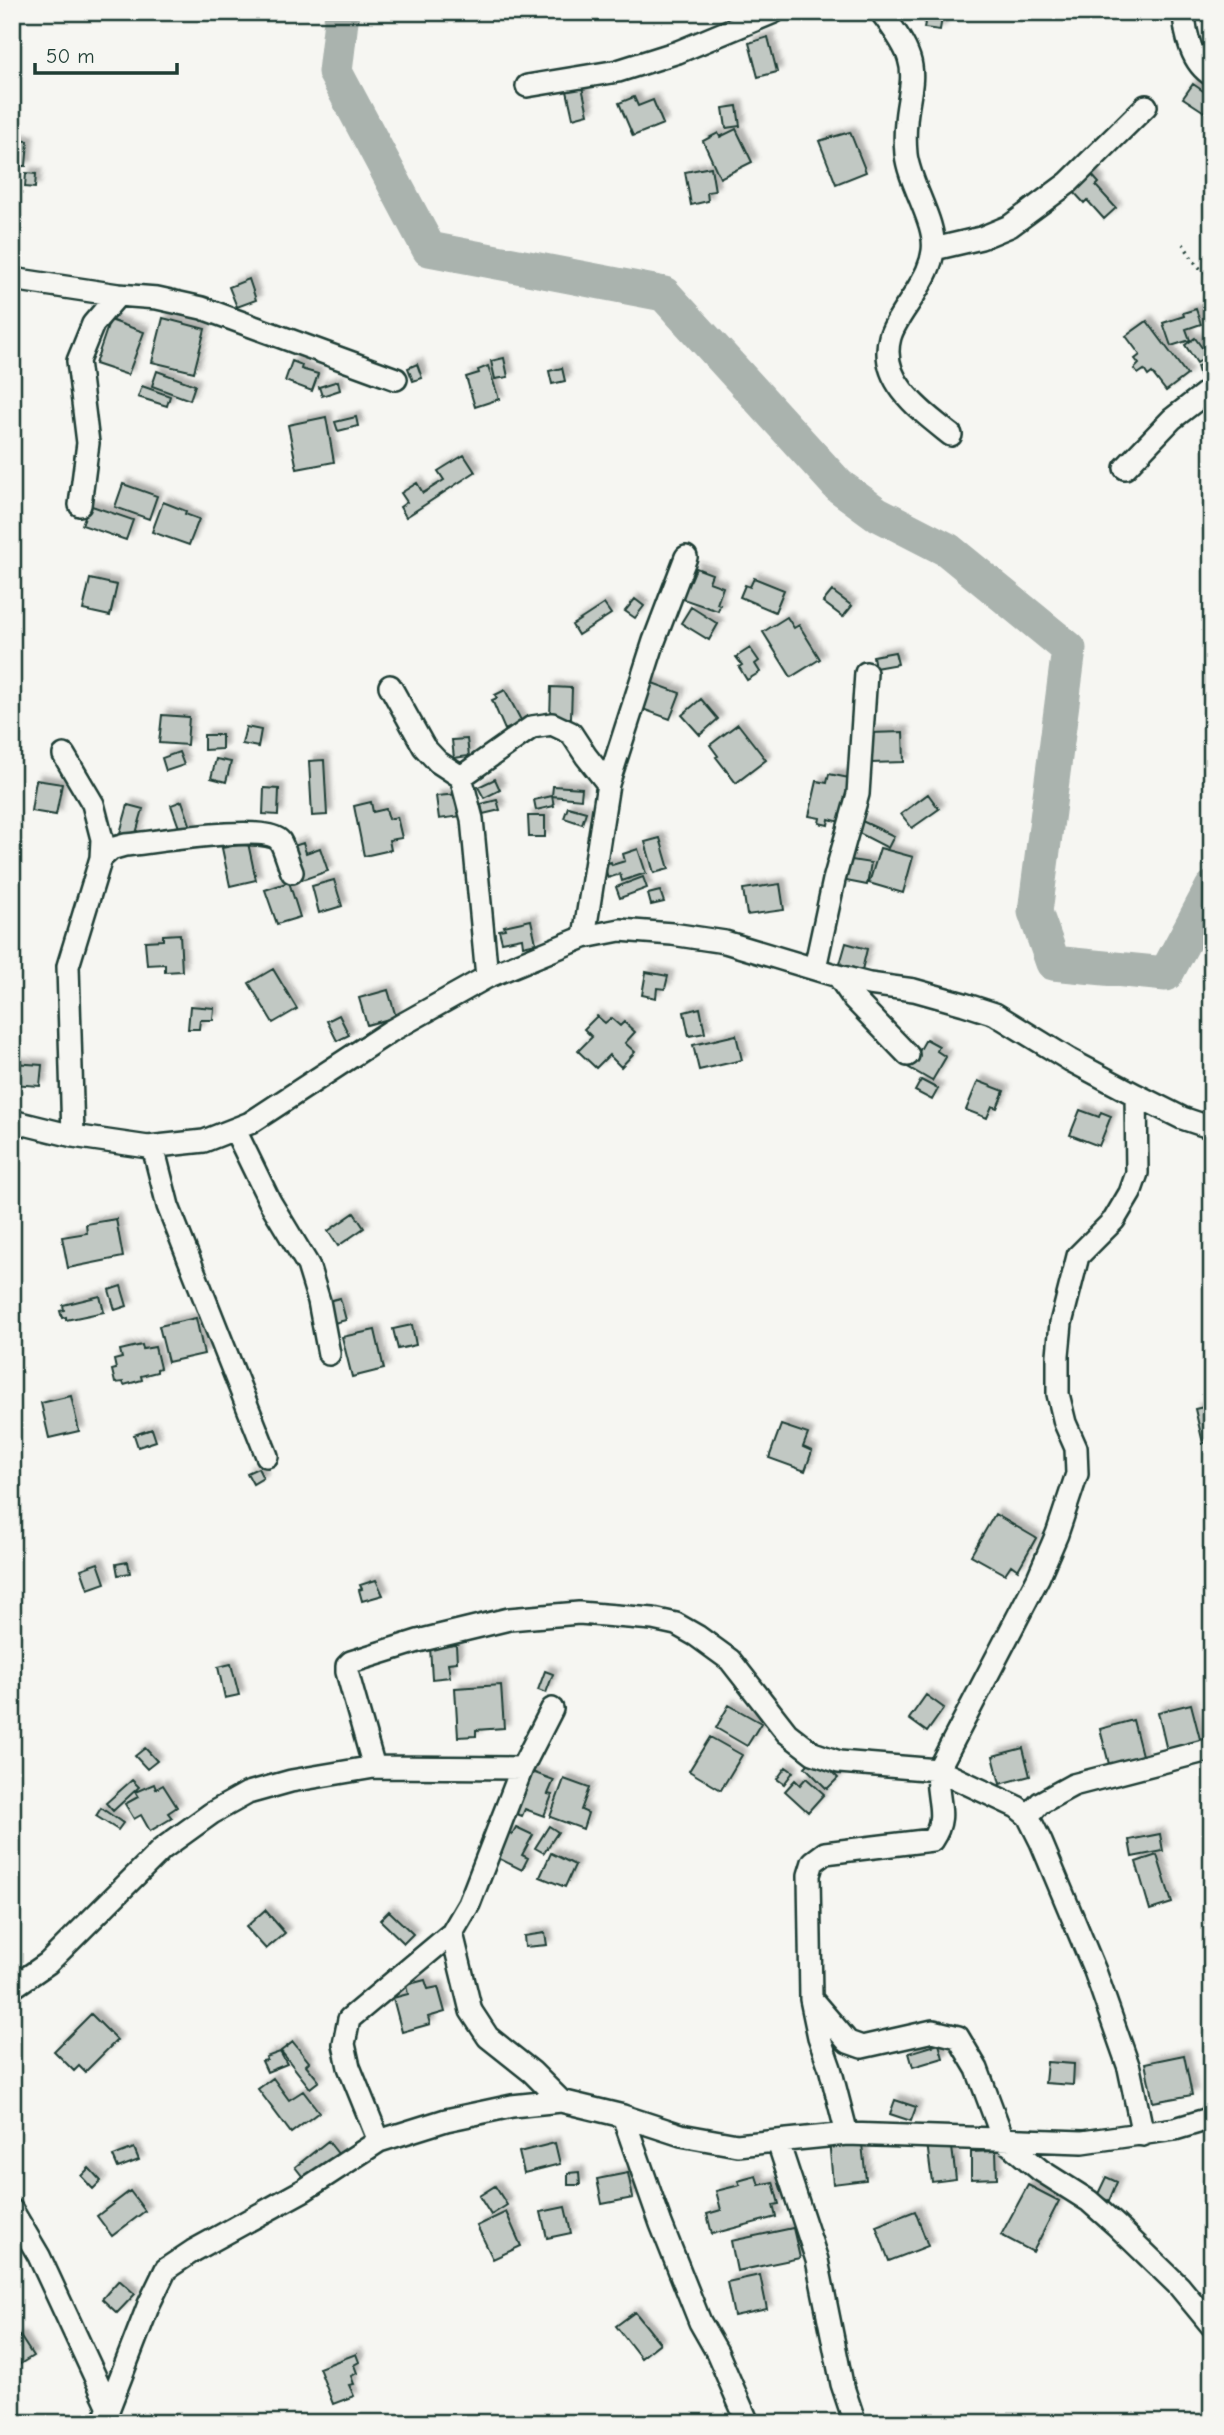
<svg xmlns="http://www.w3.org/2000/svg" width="1224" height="2435" font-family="'Comic Neue',sans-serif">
  <defs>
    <filter id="shadow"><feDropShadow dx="5" dy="-5" stdDeviation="2" flood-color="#0004"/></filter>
  </defs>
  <rect width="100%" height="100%" fill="#f6f6f2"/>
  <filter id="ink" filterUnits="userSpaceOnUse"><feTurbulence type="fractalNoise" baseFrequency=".0143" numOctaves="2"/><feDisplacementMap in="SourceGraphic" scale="14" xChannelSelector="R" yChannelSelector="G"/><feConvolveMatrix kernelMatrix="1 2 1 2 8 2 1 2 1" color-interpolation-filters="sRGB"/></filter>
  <g filter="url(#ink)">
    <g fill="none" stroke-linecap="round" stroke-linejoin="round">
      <!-- river -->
      <path stroke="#aab3ae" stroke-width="35" d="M342,12L335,72L429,249L664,294L839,486L876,513L948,550L1069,649L1035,912L1053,963L1166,974L1212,888"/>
    </g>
    <!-- building -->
    <path fill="#c1c8c3" stroke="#1f3d34" stroke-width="2" filter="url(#shadow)" d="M927,12H943L940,30L924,28Z
      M768,37L777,72L758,77L749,43Z
      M1193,84L1212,97V117L1183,98Z
      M582,87L588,114L573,118L567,91Z
      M634,97L638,106L653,100L663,124L633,136L619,103Z
      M737,106L740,126L726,128L723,108Z
      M736,129L752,162L720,178L703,141L718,133L720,137Z
      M850,132L866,172L836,184L819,141Z
      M12,140L28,141L26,166H12Z
      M711,167L715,191L707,192L708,201L691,205L685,172Z
      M26,173L36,174L35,188L25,187Z
      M1091,174L1099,183L1096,186L1116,208L1104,219L1087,200L1084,203L1072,190Z
      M249,279L256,300L237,307L229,287Z
      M1196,309L1201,324L1186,329L1190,340L1171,346L1163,323L1184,316L1183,313Z
      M163,318L205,329L194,372L152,362Z
      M110,320L144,332L128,375L95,364Z
      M1147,321L1187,375L1166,391L1152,373L1148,376L1144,370L1138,374L1134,369L1139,364L1135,359L1140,355L1126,336Z
      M1195,338L1208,356L1197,363L1185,345Z
      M504,358L508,377L495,379L491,361Z
      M292,361L302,365L301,369L318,374L312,391L285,381Z
      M1212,362V382L1206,384L1204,376L1200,377L1197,366Z
      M417,364L422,378L413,381L408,368Z
      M488,366L499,399L475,407L466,377L479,373L478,370Z
      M562,368L565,381L552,384L549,371Z
      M157,371L195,385L190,400L152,386Z
      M338,381L340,390L322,396L319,387Z
      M142,386L170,396L167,406L138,397Z
      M326,417L334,462L297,469L288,425Z
      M356,417L358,426L338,431L335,422Z
      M464,455L475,472L406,517L400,507L407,502L401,493L417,483L423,493L444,480L438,471Z
      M123,484L157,496L149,519L115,507Z
      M163,502L186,511L185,514L199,519L189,545L152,532Z
      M89,505L133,520L126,540L82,525Z
      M696,568L712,574L709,582L723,587L717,604L720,605L718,611L677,597L684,578L691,580Z
      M754,578L784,590L775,612L740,597L745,585L750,587Z
      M90,579L117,585L110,616L83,610Z
      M832,591L852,606L843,617L823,602Z
      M635,599L644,606L635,618L625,611Z
      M604,604L611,614L578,635L572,625Z
      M691,607L718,624L709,640L681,623Z
      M787,617L794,628L799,625L820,659L791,677L763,632Z
      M750,648L759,661L755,664L760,672L747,680L739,667L742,665L736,657Z
      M895,652L898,664L875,668L873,656Z
      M647,681L680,693L670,719L637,707Z
      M551,687L572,688L571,718H550Z
      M505,690L522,722L505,730L492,700L497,698L495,695Z
      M701,699L718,719L700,735L682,715Z
      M162,715L189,717L187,745L159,743Z
      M738,724L766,760L736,783L716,757L718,756L710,745Z
      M246,727L261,730L258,747L242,744Z
      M903,732L904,762L871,763L870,733Z
      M204,735H222V749L204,750Z
      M467,739L469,756L454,758L452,740Z
      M179,752L184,765L166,771L162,758Z
      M216,759L231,762L226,782L211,778Z
      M324,760L327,815L312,816L309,761Z
      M829,774L854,779L844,823L829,819L828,825L819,823L820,818L809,816L817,781L827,783Z
      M495,779L500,790L484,798L478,787Z
      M36,780L62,784L56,815L31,811Z
      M553,786L582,788L581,799L552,796Z
      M264,788L279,789L278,815L263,814Z
      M460,794L462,816L439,819L436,796Z
      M928,794L939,809L912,828L901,814Z
      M552,796L554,806L536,810L534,800Z
      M497,800L500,810L483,814L481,804Z
      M182,801L192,830L181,833L171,805Z
      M371,802L373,812L386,809L389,819L397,817L402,838L389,840L391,850L364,856L354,806Z
      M128,805L143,809L135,837L120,833Z
      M568,807L586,812L582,824L564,818Z
      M528,816H545V837H529Z
      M862,821L894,836L888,848L857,832Z
      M660,838L669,869L654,873L645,842Z
      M248,843L256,880L230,886L222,848Z
      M303,843L306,853L320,848L328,871L302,880L291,847Z
      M880,848L913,857L903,893L869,883Z
      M638,849L646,873L622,881L620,874L608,878L604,864L611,862L612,865L625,861L623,854Z
      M845,859L871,863L867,885L841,880Z
      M643,877L647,888L620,898L616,887Z
      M334,880L342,906L319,913L312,886Z
      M289,882L300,917L277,924L265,890Z
      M780,884L784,910L747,915L743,889Z
      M660,891L664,902L651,905L648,894Z
      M531,920L536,943L523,946L522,938L502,942L499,930L505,929L504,926Z
      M180,934L182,971L165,972V964L147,965L145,941L163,940V935Z
      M846,943L867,949L862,970L840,964Z
      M273,969L297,1009L273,1023L249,983Z
      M646,972L668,976L665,989L657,988L656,998L642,995Z
      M388,990L396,1017L367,1025L359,998Z
      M190,1006L214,1008L213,1020H200L199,1029H188Z
      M700,1008L705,1033L689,1036L684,1012Z
      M339,1015L349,1035L337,1041L327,1021Z
      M597,1016L605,1023L611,1018L620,1026L624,1022L635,1032L625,1043L635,1052L621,1067L609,1055L596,1068L578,1051L592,1037L584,1029Z
      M736,1035L742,1060L699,1070L693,1045Z
      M926,1039L939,1046L937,1051L946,1057L932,1081L906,1066L912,1055L916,1057Z
      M12,1063L42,1065L40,1086L12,1084Z
      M921,1080L938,1089L932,1100L915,1091Z
      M978,1081L1004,1091L997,1108L992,1106L987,1118L966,1110Z
      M1080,1110L1099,1117L1101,1112L1111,1116L1099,1146L1070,1135Z
      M354,1213L364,1228L338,1246L328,1231Z
      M116,1219L123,1257L68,1268L62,1237L87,1233L86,1224Z
      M121,1286L127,1306L115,1310L109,1290Z
      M100,1296L104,1312L66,1320V1317L62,1318L60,1311L64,1310L63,1305Z
      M340,1298L346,1320L334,1323L328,1301Z
      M196,1318L204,1354L168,1362L159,1326Z
      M412,1325L416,1345L398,1349L393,1329Z
      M375,1330L384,1369L352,1377L342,1337Z
      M142,1345L143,1349L155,1347L160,1368L157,1369V1372L141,1376L142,1380L124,1385L123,1382L115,1383L112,1370L116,1369L114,1360L122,1358L120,1350Z
      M71,1396L79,1431L49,1438L41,1403Z
      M1212,1405V1441L1203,1443L1195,1409Z
      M781,1425L808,1434L803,1447L812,1451L805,1471L769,1458Z
      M152,1429L156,1441L138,1447L134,1435Z
      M258,1468L263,1478L253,1484L247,1473Z
      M995,1514L1036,1538L1018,1570L1011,1565L1005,1574L971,1555Z
      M128,1562L130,1573L118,1575L116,1564Z
      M98,1563L105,1583L88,1589L81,1569Z
      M376,1580L383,1595L362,1601L359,1590L362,1589L360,1585Z
      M456,1645L457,1662L448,1663L450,1677L432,1679L430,1647Z
      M231,1664L239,1695L225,1698L218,1667Z
      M545,1671L553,1674L546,1693L538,1690Z
      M501,1685L504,1728L476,1730V1736L458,1737L455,1688Z
      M926,1695L944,1708L927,1732L909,1719Z
      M1191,1704L1201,1743L1167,1751L1158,1712Z
      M729,1705L761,1723L747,1746L716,1728Z
      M1133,1720L1144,1763L1111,1772L1100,1729Z
      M710,1737L742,1755L721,1790L689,1771Z
      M145,1748L157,1761L147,1769L135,1756Z
      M1023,1748L1030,1776L1000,1784L993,1756Z
      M816,1756L838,1778L827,1789L805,1767Z
      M786,1767L793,1772L784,1784L777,1779Z
      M524,1769L554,1780L548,1794L552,1795L544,1816L525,1809L522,1816L508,1811Z
      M806,1778L824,1794L808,1812L785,1791L795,1780L800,1785Z
      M564,1779L589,1788L581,1810L588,1813L583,1829L550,1817Z
      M132,1780L139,1787L113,1811L106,1803Z
      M154,1784L156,1789L163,1785L177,1807L168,1813L172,1818L150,1831L141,1815L134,1819L125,1804L138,1797L135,1792Z
      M101,1808L123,1823L118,1830L96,1816Z
      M549,1826L558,1832L544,1853L535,1848Z
      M516,1827L533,1835L522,1855L528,1858L522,1870L496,1857L503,1830L512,1835Z
      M1160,1834L1163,1851L1132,1857L1129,1840Z
      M551,1853L575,1865L565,1887L540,1877Z
      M1157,1855L1172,1903L1150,1910L1136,1862Z
      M265,1910L285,1933L266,1949L246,1927Z
      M389,1911L413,1934L404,1943L380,1920Z
      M545,1933L547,1945L525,1947L524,1936Z
      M425,1980L428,1989L438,1987L445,2012L428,2017L430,2024L402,2032L393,1998L408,1994L406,1985Z
      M91,2014L117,2040L85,2072L79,2066L74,2071L54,2051Z
      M293,2042L309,2062L306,2065L319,2081L310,2088L281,2051Z
      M939,2044L943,2058L913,2067L909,2053Z
      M280,2052L287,2064L267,2072L262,2061L267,2060L266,2057Z
      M1184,2055L1192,2095L1153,2102L1145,2063Z
      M1047,2062L1074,2064L1073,2085L1045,2083Z
      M273,2078L289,2100L303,2091L319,2112L291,2133L258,2089Z
      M895,2100L916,2107L911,2121L890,2114Z
      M861,2135L866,2180L833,2184L829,2139Z
      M951,2140L956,2179L932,2182L927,2143Z
      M328,2141L339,2155L306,2181L295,2167Z
      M555,2143L560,2164L524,2173L519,2152Z
      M134,2148L139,2160L118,2168L113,2156Z
      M996,2151L997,2178L971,2179V2152Z
      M89,2168L101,2181L93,2189L81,2176Z
      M579,2172L580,2185H568V2173Z
      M628,2173L633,2198L602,2204L597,2179Z
      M756,2176L759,2185L773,2182L779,2204L773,2205L776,2217L712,2234L707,2214L721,2210L716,2191L740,2185L738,2181Z
      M1106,2177L1117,2182L1109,2201L1097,2196Z
      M1028,2185L1059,2201L1033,2252L1001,2235Z
      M495,2186L507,2205L491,2215L479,2196Z
      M130,2191L145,2211L112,2236L97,2216Z
      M565,2207L571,2233L547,2238L541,2212Z
      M915,2211L928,2246L889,2261L876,2226Z
      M506,2212L521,2246L493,2259L477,2226Z
      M793,2228L800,2258L737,2271L731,2241Z
      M760,2275L767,2309L734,2316L727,2282Z
      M119,2280L135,2294L117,2313L102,2299Z
      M635,2312L660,2343L641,2358L616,2326Z
      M20,2336L33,2356L12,2369V2341Z
      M356,2354L359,2362L354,2365L357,2373L351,2376L354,2384L349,2385L354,2396L333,2404L319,2368Z"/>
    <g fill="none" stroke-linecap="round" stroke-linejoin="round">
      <defs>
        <path id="minor" d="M881,12C891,26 904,42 909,58C916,79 907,101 906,122C905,132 905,143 906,154C909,184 937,223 933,251C931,268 922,281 914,295C906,308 894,323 890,337C878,381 921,411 951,435
          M1184,12C1185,34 1192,64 1212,75
          M527,86L618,71L678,52L774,12
          M934,249L981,238L1010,226L1068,183L1146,106
          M12,279L118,295L157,298L202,308L396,379
          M1125,468L1172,419L1212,388
          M80,505L88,443L78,361L93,324L118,295
          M390,686L424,747L438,762L461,777L472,819L487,977
          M64,755L93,804L102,839L101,858L68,966L73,1136
          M461,777L532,727L552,724L571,733L586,756L608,784
          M101,858L111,849L125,845C150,843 266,823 280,841C285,849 288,863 292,872
          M584,937L608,784L654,641L686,557
          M815,968L834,880L858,794L866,673
          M838,976L854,999L908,1055
          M12,1121L73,1136L148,1147L204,1141L250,1123L389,1032L487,977L584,937L620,930L672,934L725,942L838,976L869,984L914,990L964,1004L995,1014L1070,1060L1136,1095L1182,1118L1212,1128
          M235,1130L270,1202L308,1265L319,1301L329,1354
          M153,1147L168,1206L267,1456
          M374,1767L347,1672V1666L351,1662L418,1641L509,1619L579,1613L653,1619L676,1624L697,1636L730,1660L787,1733L813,1753L839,1762L938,1770L1017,1807L1028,1816L1041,1842L1095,1971L1129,2068L1143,2135
          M1028,1816L1040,1803L1073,1785L1212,1749
          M452,1933L471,2011L488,2037L532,2072L561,2101
          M12,1988L48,1963L162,1849L212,1813L248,1793L291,1781L374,1767L522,1768
          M813,2001L848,2042L862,2047L933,2031L958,2037L977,2069L1003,2139L1040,2170L1089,2201L1116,2225L1179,2286L1212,2326
          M623,2116L661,2224L700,2322L717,2352L748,2423
          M847,2134L830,2068L819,2037L811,1999L809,1875L813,1862L825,1853L932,1840C950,1814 934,1798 938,1770L1038,1578L1057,1534L1077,1474L1076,1448L1065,1423L1058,1394V1355L1061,1323L1078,1256L1114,1220L1130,1193L1137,1173L1136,1095
          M379,2141L349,2067L344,2044L349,2019L452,1933L469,1904L522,1768L552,1709
          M778,2142L817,2260L842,2384L855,2423
          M12,2210L39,2256L109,2407
          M103,2423L149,2304L166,2269L193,2251L304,2190L379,2141L446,2120L512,2106L561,2101L623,2116L681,2135L737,2145L847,2134L1083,2142L1175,2129L1212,2118"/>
      </defs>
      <!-- minor casing -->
      <use href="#minor" stroke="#1f3d34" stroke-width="26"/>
      <!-- path -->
      <path stroke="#1f3d34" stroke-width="3.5" stroke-dasharray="2 5" stroke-linecap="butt" d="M1183,244C1191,255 1197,272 1212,274"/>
      <!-- minor -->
      <use href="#minor" stroke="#f6f6f2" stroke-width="21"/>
    </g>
  </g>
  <!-- margin -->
  <rect width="1224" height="2435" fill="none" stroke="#f6f6f2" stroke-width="42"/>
  <rect x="21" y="21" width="1182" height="2393" fill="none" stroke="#1f3d34" stroke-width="2.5" filter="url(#ink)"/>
  <!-- scale -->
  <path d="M35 63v10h142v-10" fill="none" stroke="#1f3d34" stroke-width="3.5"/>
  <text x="46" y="63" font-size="21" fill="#1f3d34" stroke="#f6f6f2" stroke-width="5" paint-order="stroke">50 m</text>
</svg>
